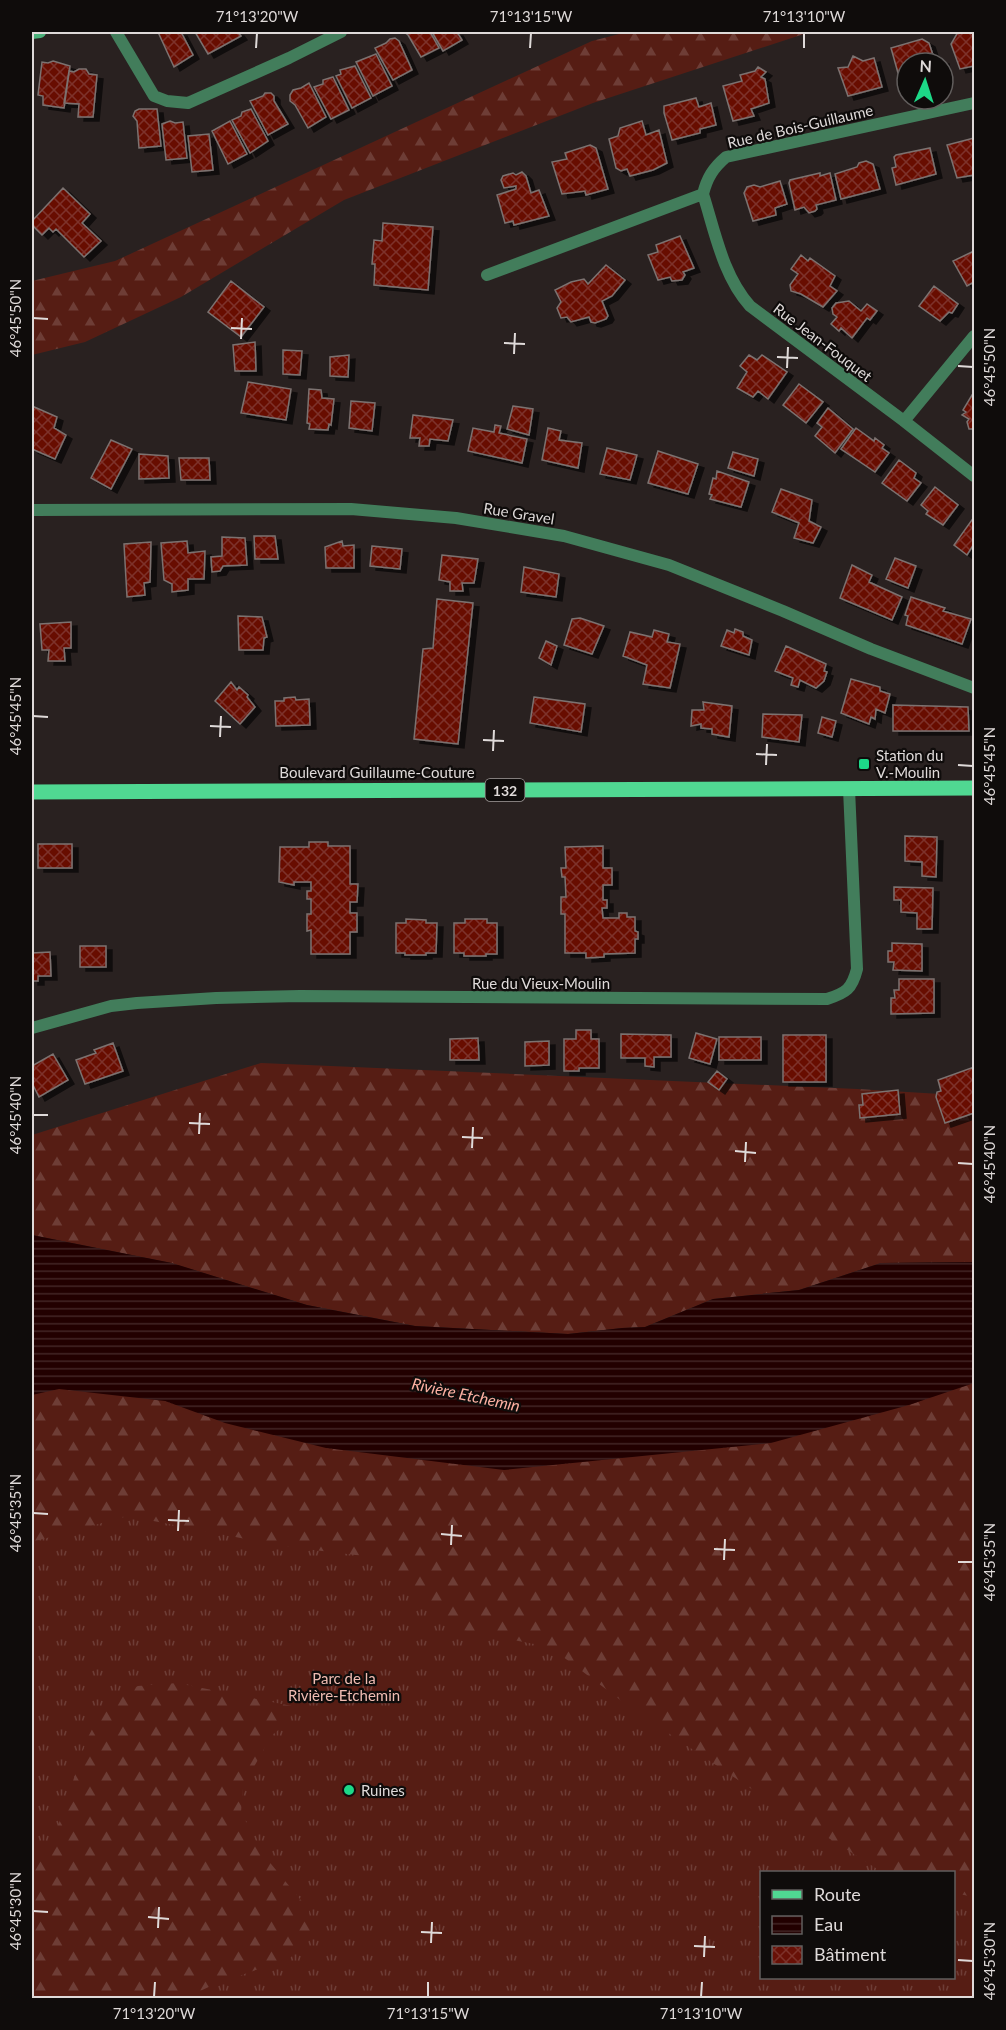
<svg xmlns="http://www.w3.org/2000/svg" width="1006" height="2030" font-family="Lato,sans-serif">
  <defs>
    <pattern id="grass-tufts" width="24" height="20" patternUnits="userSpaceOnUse" patternTransform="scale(1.5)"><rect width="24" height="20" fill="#561d14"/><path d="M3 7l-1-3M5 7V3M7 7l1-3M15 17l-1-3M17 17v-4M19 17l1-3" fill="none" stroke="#6e3d36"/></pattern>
    <pattern id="forest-firs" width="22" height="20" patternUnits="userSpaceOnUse" patternTransform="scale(1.5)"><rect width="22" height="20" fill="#561d14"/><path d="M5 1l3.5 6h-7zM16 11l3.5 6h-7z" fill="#6e3d36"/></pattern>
    <pattern id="water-rules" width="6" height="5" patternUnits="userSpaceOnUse" patternTransform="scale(1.5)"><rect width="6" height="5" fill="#200"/><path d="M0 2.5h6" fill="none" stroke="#422525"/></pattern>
    <pattern id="building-cross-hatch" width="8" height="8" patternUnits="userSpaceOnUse" patternTransform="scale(1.5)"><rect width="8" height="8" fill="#681006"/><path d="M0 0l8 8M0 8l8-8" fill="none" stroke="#7d322a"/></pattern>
    <filter id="shadow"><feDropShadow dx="6" dy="4" stdDeviation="0" flood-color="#0009"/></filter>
  </defs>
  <rect width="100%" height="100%" fill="#292120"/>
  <!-- grass -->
  <path fill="url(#grass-tufts)" fill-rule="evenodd" d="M32,1328L531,1408L974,1335V1998H32ZM762,1872H954V1978H762Z"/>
  <!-- forest -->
  <path fill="url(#forest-firs)" d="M627,32H810L593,103L344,200L181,297L85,342L32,355V281L115,261L592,41Z
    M261,1063L857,1089L974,1096V1262L881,1263L799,1290L713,1299L645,1327L622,1328L568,1334L415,1326L307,1305L171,1263L32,1235V1135Z
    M974,1383V1897L954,1893V1872H882L753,1790L631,1708L550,1647L451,1628L372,1557L281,1546L128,1516L32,1542V1395L58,1389L165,1401L225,1423L326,1448L504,1470L771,1443L909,1405Z
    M177,1683L292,1706L290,1721L272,1735L243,1786L241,1812L262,1853L309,1910L311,1939L290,1958L213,1985L185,1998H32V1863L48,1856L87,1739L109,1697L138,1686Z"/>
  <!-- water -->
  <path fill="url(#water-rules)" d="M32,1235L172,1263L307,1305L415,1326L568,1334L622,1328L645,1327L713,1299L799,1290L881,1263L974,1262V1383L909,1405L771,1443L504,1470L326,1448L225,1423L165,1401L59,1389L32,1395Z"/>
  <!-- building -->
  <path fill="url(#building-cross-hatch)" stroke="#7c7270" stroke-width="1.5" filter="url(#shadow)" d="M158,32H181L193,55L174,67Z
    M195,32H238L241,36L208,54Z
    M404,32H430L439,48L421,57L408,35Z
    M432,32H457L462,40L443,51Z
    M958,32H974V66L960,69L951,44Z
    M395,38L399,41L412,70L393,80L375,48L386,43L390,39Z
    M922,39L929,43L935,61L943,60L946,75L943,76V63H907V73H898L891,48Z
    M376,54L392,86L373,96L356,62Z
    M853,56L863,61L874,58L882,87L848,96L838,68L848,67Z
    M53,61L70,66L64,108L43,105V96L38,95L42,62L48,63Z
    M355,66L371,98L352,108L336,76L341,74L340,70Z
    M758,67L766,72L761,77L765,79L769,103L751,109L754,116L733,121L723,86L742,81L740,75L755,71Z
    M79,69H86L89,74L97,75L93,117H78L79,104L64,103L69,71L74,72Z
    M333,77L349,110L331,119L314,87L323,84V80Z
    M309,83L326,117L308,128L295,105L290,101V95L293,90L301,88Z
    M265,93H271L274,96V101L288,124L268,135L250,101L263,96Z
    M696,98L699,107L711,103L716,125L700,129V133L672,140L664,113V106Z
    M139,109H157L161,146L139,148L137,121L133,116L135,111Z
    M251,109L268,141L250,153L232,120L241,116L242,112Z
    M170,121L175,123L183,122L187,158L166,160L162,124Z
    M230,121L247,154L228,164L212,131Z
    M642,121L646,135L659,130L667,163L653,170L630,176L627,169L621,171L616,168L609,139L618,136L620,128Z
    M209,134L213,170L192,172L188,136Z
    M974,138V175L957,178L947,145Z
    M590,145L596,148L608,189L586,195L585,191L562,194L552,162L567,159L565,153Z
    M930,148L936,174L896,185L892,168L896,167L894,157L896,155Z
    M866,161L873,164L880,189L841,199L835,174L857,167L859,163Z
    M522,172L526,176L531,193L539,190L549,216L514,225L513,221L505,223L497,195L516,189V186L504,188L501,180L503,176L513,173L516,175Z
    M820,173V176L830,173L836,200L816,205L817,209L815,211L809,213L804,207L795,210L789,183L790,180Z
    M780,181L787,204L775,208L776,215L753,221L744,193L747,187L754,185L760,187Z
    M63,188L90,214L82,223L101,241L84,257L56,229L53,232L49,228L42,235L32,225V221Z
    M383,223L433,227L428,290L374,285L375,264H372L374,240L382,241Z
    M680,236L694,268L683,272L685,275L682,280L672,281L670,277L658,280L648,255L658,252L656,245Z
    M974,251V282L967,286L953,261Z
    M801,255L808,261L810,258L835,276L830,286L837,291L823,307L801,294L791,291L790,285L798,274L791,269Z
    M606,265L625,280L612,296L602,301L608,316L606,319L595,323L591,322L589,317L571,322L567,317L561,318L557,308L561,302L555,290L571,282L584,279L588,284Z
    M231,281L264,307L241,337L208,312Z
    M934,286L958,304L952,313L949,312L940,321L919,306Z
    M849,301L861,311L867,304L877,311L870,320L867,318L852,338L841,328L839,331L831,324L837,317L833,314L832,308L836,303Z
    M255,342L256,371H235L233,345Z
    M283,350L302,351L300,375L283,374Z
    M349,355L348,377L330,376V357Z
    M749,355L757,360L762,355L787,372L768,399L758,391L753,397L737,388L747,372L740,366Z
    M248,382L291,389L286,420L241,413Z
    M799,384L823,402L806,423L783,405Z
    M309,389L321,390L322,398L334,399L331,425L329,424L328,430L309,429L310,424L307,423Z
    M972,395L974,396V429H969L967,422L969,419L962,415L966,412L963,410Z
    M351,401L375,403L372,431L349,428Z
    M32,406L57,417L54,428L66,435L55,459L32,449Z
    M513,406L533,409L529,435L507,429Z
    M828,408L853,429L835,453L815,436L822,427L817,423Z
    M413,415L453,420L448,441L430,439L429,446H419L420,438H410Z
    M495,425L501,426L499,433L527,439L522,463L468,451L473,428L494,432Z
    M548,428L561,431L559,440L582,443L578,468L542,460Z
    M856,428L874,441L875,438L884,445L882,448L889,453L875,472L841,449Z
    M111,440L132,449L111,489L91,478Z
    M607,448L637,455L630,480L600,474Z
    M658,451L698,464L688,494L648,483Z
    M733,452L758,459L754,476L728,468Z
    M139,454L168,456L169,478L139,479Z
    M179,458H209L210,480H181Z
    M899,460L916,473L914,478L921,483L907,501L882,483Z
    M717,471L749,482L741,507L710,499L712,495L709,494L713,478L716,479Z
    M935,487L958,505L943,525L926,514L928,511L921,505Z
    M781,489L812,500L809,521L821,527L813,543L794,538L799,523L772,512Z
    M974,517V549L972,547L967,555L954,545Z
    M254,536H275L278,559H255Z
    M222,537L245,538L247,565L223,566L220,571L212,572L211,557L222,556Z
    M187,541L188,553L205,551L204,579H188V590L172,592V584L164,580L161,543Z
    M342,541L343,546L354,545V568H326L325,547Z
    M151,542L150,582L144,583L145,595L127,597L124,544Z
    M372,546L402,549L400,569L370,566Z
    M442,555L478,559L474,583H462L463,591H450V582L439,580Z
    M895,558L916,566L908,588L886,579Z
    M852,565L872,575L869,582L902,597L892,620L840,598Z
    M524,567L559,574L556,597L521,592Z
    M911,597L945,608L943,611L971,619L962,644L906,625L908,616L905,615Z
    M437,599L473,603L458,744L414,739L423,649L433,648Z
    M238,616L262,617L267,637L264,638L263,650H239Z
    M580,618L604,626L592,654L564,645L572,619Z
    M71,622V648H64L65,661H48L49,650H42L40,624Z
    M735,629L743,632V636L752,640L749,655L721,646L727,630L734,633Z
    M654,630L669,634L667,642L680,644L670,688L643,684L647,665L623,656L630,632L652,637Z
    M546,641L557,646L551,665L539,658Z
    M786,646L826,664L824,671L827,672L824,681L816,688L800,680L798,687L791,685L793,678L775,671Z
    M851,679L880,687V691L890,694L885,713L876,709L875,719L871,717L869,724L841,713Z
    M231,682L237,690L239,687L248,695L247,697L255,707L240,724L215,701Z
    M295,697L296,700L309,699L310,725L276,726L275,701H284V698Z
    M534,697L585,704L581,732L530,723Z
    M703,702L732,706L729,737L712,734V729L701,728V724L691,726L692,710H704Z
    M893,705L968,707L969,731H893Z
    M763,714L802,715L799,742L762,737Z
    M822,717L836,721L832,737L818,733Z
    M905,836L937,837L936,877L922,876V862L905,861Z
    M309,842H328V846H350V884H358L357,902H350V913H357V932H350V954H311V930L307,931V914H311V899H307V891H311V882H294V885L279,882L280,847H309Z
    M38,844H72V868H38Z
    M603,846V868H612V885H603V900H607V908H602L603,918H619V913H627V917H635V931L638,932V939H635V953L604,954V957L586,958V953H565V914H561V897H566L565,877H562L561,868H566L565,847Z
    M894,887L933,888L932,929H917V913L901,912V900H894Z
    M406,919L426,920V923H437L436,953H426V955H405V953H396V923H406Z
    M465,919H487V923H497V954H486V956H464V953H454V923H465Z
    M892,943L922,944V971L893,970L894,962H888V951H892Z
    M80,946H106V967H80Z
    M50,952L51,976H38V981H32V953Z
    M899,979H934V1013L891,1014V998H895L894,990H899Z
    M576,1030H591V1039H599V1068H579V1071H564V1039H576Z
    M696,1033L717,1039L710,1064L689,1058Z
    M621,1034L671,1035V1057H654V1067L645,1066V1058H621Z
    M783,1035H826V1082H783Z
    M719,1037H761V1060H719Z
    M478,1038L479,1060H450V1039Z
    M549,1041V1065L525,1066V1042Z
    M113,1043L123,1071L85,1084L76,1060L96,1053L94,1050Z
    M53,1054L68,1080L39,1097L32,1083V1066Z
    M974,1067V1113L945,1123L936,1097L937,1092L941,1091L938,1080Z
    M717,1071L727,1079L719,1090L708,1082Z
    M898,1090L900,1114L860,1118L859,1105H863L862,1094Z"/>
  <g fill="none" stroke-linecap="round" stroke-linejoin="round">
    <!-- street -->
    <path stroke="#427d5b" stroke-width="12" d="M116,32L154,96L167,101L188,103L289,58L341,32
      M703,194C715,232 723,276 750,306L904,421L974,476
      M487,275L703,194C707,178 713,168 726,157L974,103
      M904,421L974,336
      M32,510L351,509L456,518L564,536L669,565L783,611L871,649L974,688
      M32,1028L111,1006L137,1003L216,998L300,996L827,999C846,993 852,989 857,969L849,789"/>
    <!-- secondary -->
    <path stroke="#4bb17a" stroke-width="12" d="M32,33L40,32"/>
    <!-- primary -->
    <path stroke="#50d892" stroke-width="15" d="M32,792L974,788"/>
  </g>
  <!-- ticks -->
  <path fill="none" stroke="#dfdad9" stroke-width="2" d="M256,48L257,33M530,48L531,33M804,48V33M33,318L48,319M231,328L252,329M241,339L242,318M504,343L525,344M514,354L515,333M777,357L798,358M958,366L973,367M787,368L788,347M33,716L48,717M210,726L231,727M220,737L221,716M483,740L504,741M493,751L494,730M756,754L777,755M766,765L767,744M958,765L973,766M33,1115H48M189,1123L210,1124M199,1134L200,1113M462,1137L483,1138M472,1148L473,1127M735,1151L756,1153M745,1162L746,1142M958,1163L973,1164M33,1513L48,1514M168,1520L189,1521M178,1531L179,1510M441,1534L462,1536M451,1545L452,1525M714,1549L735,1550M724,1560L725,1539M958,1562H973M33,1911L48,1912M148,1917L169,1919M158,1928L159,1907M421,1932L442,1933M431,1943L432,1922M694,1946L715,1947M704,1957L705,1936M958,1960L973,1961M154,1997L155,1982M428,1997V1982M701,1997L702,1982"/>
  <!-- markers -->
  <g fill="#1dd988" stroke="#0f0c0b" stroke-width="2">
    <rect x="858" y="758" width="12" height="12" rx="3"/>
    <circle cx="349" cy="1790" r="6"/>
  </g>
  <g text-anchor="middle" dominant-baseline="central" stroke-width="4.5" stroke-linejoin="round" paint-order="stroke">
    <!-- shield labels -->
    <rect fill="#0f0c0b" stroke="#a19c9b" stroke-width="1.5" x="485.5" y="779" width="39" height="22" rx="4.5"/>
    <g font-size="14" font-weight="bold" fill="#dfdad9">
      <text x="505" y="790">132</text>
    </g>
    <!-- street labels -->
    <g font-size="15" fill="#dfdad9" stroke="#0f0c0b">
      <text transform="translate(800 126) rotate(-13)">Rue de Bois-Guillaume</text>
      <text transform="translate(823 342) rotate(37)">Rue Jean-Fouquet</text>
      <text transform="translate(519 513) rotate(9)">Rue Gravel</text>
      <text x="377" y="772">Boulevard Guillaume-Couture</text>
      <text x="541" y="983">Rue du Vieux-Moulin</text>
    </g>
    <!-- poi labels -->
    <g font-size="15" fill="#dfdad9" stroke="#0f0c0b" text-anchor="start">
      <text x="876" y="755">Station du<tspan x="876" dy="17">V.-Moulin</tspan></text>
      <text x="361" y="1790">Ruines</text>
    </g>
    <!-- park labels -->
    <g font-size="15" fill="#f0bcb2" stroke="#0f0c0b">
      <text x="344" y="1678">Parc de la<tspan x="344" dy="17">Rivière-Etchemin</tspan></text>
    </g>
    <!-- water labels -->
    <g font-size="16" font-style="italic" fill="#fcb0a2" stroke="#0f0c0b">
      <text transform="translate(466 1394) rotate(12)">Rivière Etchemin</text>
    </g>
  </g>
  <!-- border -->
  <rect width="1006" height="2030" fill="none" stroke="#0f0c0b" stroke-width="66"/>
  <!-- legend -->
  <rect x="760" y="1871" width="195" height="108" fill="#0f0c0b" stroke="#625e5d" stroke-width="1.5"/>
  <rect x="772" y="1890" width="30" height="9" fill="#50d892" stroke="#625e5d" stroke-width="1.5"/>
  <text x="814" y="1901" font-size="18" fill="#dfdad9">Route</text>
  <rect x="772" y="1916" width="30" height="18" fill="url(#water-rules)" stroke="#625e5d" stroke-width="1.5"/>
  <text x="814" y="1931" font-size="18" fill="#dfdad9">Eau</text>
  <rect x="772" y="1946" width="30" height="18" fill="url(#building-cross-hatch)" stroke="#625e5d" stroke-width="1.5"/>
  <text x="814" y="1961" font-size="18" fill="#dfdad9">Bâtiment</text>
  <!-- north arrow -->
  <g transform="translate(925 81) rotate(3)"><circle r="28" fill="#0f0c0b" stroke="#625e5d" stroke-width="1.5"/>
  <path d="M0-4.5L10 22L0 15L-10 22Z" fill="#1dd988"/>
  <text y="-9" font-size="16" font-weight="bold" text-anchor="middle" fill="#dfdad9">N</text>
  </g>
  <rect x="33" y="33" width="940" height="1964" fill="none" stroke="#dfdad9" stroke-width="2"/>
  <g font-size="15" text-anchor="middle" fill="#dfdad9">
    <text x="257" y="22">71°13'20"W</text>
    <text x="531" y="22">71°13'15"W</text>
    <text x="804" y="22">71°13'10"W</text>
    <text transform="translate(16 318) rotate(-90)" y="5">46°45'50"N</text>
    <text transform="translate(990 367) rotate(-90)" y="5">46°45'50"N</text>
    <text transform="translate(16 716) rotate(-90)" y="5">46°45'45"N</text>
    <text transform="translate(990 766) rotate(-90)" y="5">46°45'45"N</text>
    <text transform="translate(16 1115) rotate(-90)" y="5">46°45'40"N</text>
    <text transform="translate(990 1164) rotate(-90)" y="5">46°45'40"N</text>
    <text transform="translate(16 1513) rotate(-90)" y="5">46°45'35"N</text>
    <text transform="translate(990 1562) rotate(-90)" y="5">46°45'35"N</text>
    <text transform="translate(16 1911) rotate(-90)" y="5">46°45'30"N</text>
    <text transform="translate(990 1961) rotate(-90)" y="5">46°45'30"N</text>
    <text x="154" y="2019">71°13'20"W</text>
    <text x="428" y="2019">71°13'15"W</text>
    <text x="701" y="2019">71°13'10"W</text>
  </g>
</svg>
